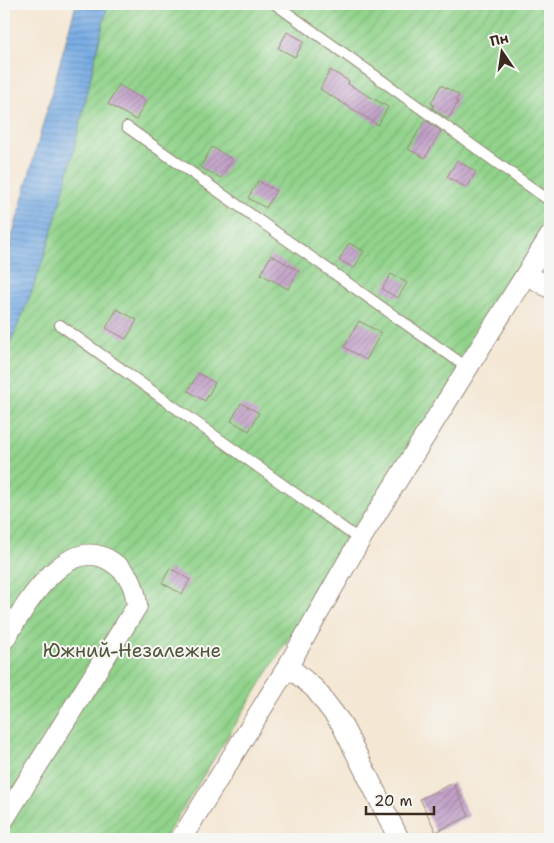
<svg xmlns="http://www.w3.org/2000/svg" width="554" height="843" font-family="'Shantell Sans',sans-serif">
  <defs>
    <pattern id="garden-furrows" width="10" height="10" patternUnits="userSpaceOnUse" patternTransform="scale(1.25)"><rect width="10" height="10" fill="#91d38b"/><path d="M-1 1l2-2M0 10L10 0M9 11l2-2" fill="none" stroke="#7eb578"/></pattern>
    <pattern id="water-rules" width="6" height="5" patternUnits="userSpaceOnUse" patternTransform="scale(1.25)"><rect width="6" height="5" fill="#77abe4"/><path d="M0 2.5h6" fill="none" stroke="#638bb8"/></pattern>
    <pattern id="building-hatch" width="6" height="6" patternUnits="userSpaceOnUse" patternTransform="scale(1.25)"><rect width="6" height="6" fill="#c09ec7"/><path d="M-1 1l2-2M0 6l6-6M5 7l2-2" fill="none" stroke="#9d81a1"/></pattern>
  </defs>
  <rect width="100%" height="100%" fill="#f6f6f2"/>
  <filter id="ink" filterUnits="userSpaceOnUse"><feTurbulence type="fractalNoise" baseFrequency=".02" numOctaves="2"/><feDisplacementMap in="SourceGraphic" scale="10" xChannelSelector="R" yChannelSelector="G"/><feConvolveMatrix kernelMatrix="1 2 1 2 8 2 1 2 1" color-interpolation-filters="sRGB"/></filter>
  <filter id="wash" filterUnits="userSpaceOnUse"><feTurbulence type="fractalNoise" baseFrequency=".0096" numOctaves="4" result="noise"/><feDisplacementMap in="SourceGraphic" scale="20" xChannelSelector="R" yChannelSelector="G"/><feGaussianBlur stdDeviation="1.12" result="paint"/><feColorMatrix in="noise" values="0 0 0 0 0 0 0 0 0 0 0 0 0 0 0 0 0 1.4 0 .05"/><feComposite in="paint" operator="in"/></filter>
  <g filter="url(#wash)">
    <rect width="100%" height="100%" fill="#f4e7d4"/>
    <!-- garden -->
    <path fill="url(#garden-furrows)" stroke="#667e54" d="M108,4H550V236L360,540L310,604L164,839H4V346L10,343L49,243Z"/>
    <!-- water -->
    <path fill="url(#water-rules)" stroke="#596a81" d="M76,4H108C80,116 60,237 10,343L4,346V266Z"/>
    <g id="blocks">
      <!-- building -->
      <path fill="url(#building-hatch)" d="M287,32L304,41L295,57L278,48Z
        M330,70L349,81L348,84L388,107L378,125L320,89Z
        M119,85L146,101L136,120L108,104Z
        M441,85L459,95L456,101L458,102L448,119L432,108L434,105L431,103Z
        M425,120L441,131L425,158L408,149Z
        M212,147L232,159L221,178L200,167Z
        M457,160L476,172L467,188L447,177Z
        M258,181L276,191L266,208L248,198Z
        M349,243L364,251L354,268L339,260Z
        M271,255L299,271L288,289L261,274Z
        M391,274L407,283L398,298L382,289Z
        M117,309L137,320L126,339L106,328Z
        M359,321L381,333L366,360L344,347Z
        M198,373L215,383L205,401L188,391Z
        M241,403L259,413L249,431L231,421Z
        M170,568L190,580L182,594L162,583Z
        M453,783L469,816L436,832L420,799Z"/>
    </g>
  </g>
  <g filter="url(#ink)">
    <use href="#blocks" fill-opacity="0" stroke="#988879" stroke-width="1"/>
    <g fill="none" stroke-linecap="round" stroke-linejoin="round">
      <defs>
        <path id="service" d="M275,4L550,201
          M127,127L468,368
          M60,325L360,540"/>
        <path id="minor" d="M526,274L550,288
          M4,640C24,608 66,531 112,562C130,574 135,586 137,606L4,819
          M288,666L315,689L341,723L399,839
          M181,839L288,666L360,540L550,236"/>
      </defs>
      <!-- service casing -->
      <use href="#service" stroke="#988879" stroke-width="12"/>
      <!-- minor casing -->
      <use href="#minor" stroke="#988879" stroke-width="22"/>
      <!-- service -->
      <use href="#service" stroke="#fff" stroke-width="10"/>
      <!-- minor -->
      <use href="#minor" stroke="#fff" stroke-width="20"/>
    </g>
  </g>
  <g text-anchor="middle" dominant-baseline="central" stroke-width="4" stroke-linejoin="round" paint-order="stroke">
    <!-- park labels -->
    <g font-size="19" fill="#505439" stroke="#f6f6f2">
      <text x="132" y="650">Южний-Незалежне</text>
    </g>
  </g>
  <!-- margin -->
  <rect width="554" height="843" fill="none" stroke="#f6f6f2" stroke-width="20"/>
  <!-- north arrow -->
  <g transform="translate(502 52) rotate(347)" stroke="#f6f6f2" stroke-width="4" paint-order="stroke">
  <path d="M0-4L9 19L0 12L-9 19Z" fill="#3b2a1e"/>
  <text y="-8" font-size="14" font-weight="bold" text-anchor="middle" fill="#3b2a1e">Пн</text>
  </g>
  <!-- scale -->
  <path d="M366 806v8h68v-8" fill="none" stroke="#3b2a1e" stroke-width="2.5"/>
  <text x="374" y="806" font-size="15" fill="#3b2a1e" stroke="#f6f6f2" stroke-width="4" paint-order="stroke">20 m</text>
</svg>
